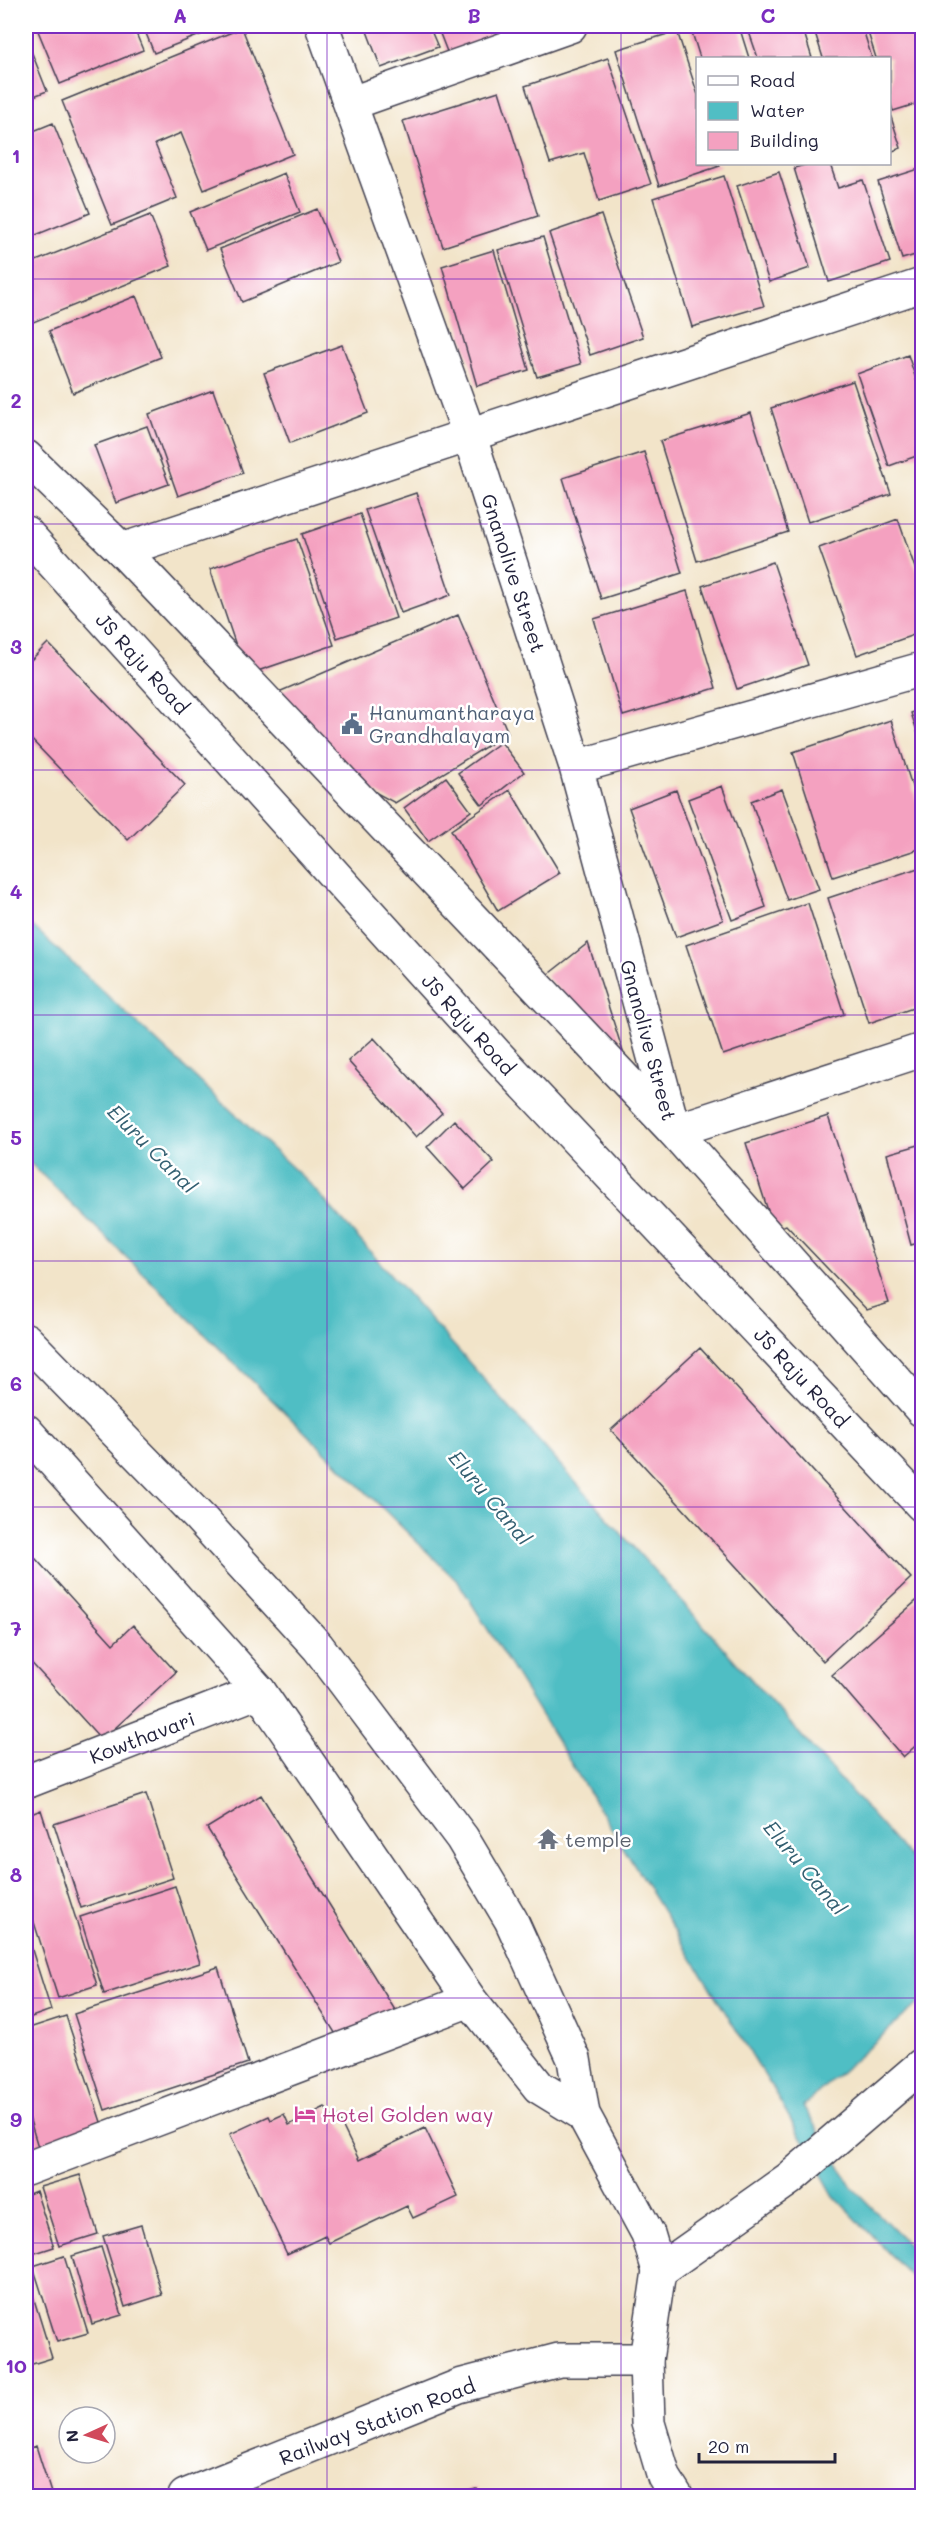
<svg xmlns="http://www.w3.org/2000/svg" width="948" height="2522" font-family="Mali,sans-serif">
  <rect width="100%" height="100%" fill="#fff"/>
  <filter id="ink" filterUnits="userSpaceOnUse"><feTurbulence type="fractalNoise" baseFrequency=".0167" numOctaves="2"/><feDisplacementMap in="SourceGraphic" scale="12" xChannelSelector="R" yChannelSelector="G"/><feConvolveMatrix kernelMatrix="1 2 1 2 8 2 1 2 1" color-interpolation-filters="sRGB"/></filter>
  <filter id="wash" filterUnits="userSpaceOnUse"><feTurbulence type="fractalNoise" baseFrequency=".008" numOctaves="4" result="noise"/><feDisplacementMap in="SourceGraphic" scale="24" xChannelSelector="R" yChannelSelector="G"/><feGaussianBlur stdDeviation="1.35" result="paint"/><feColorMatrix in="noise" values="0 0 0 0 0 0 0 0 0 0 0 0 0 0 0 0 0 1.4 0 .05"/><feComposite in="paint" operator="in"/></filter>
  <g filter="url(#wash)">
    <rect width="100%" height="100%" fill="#f2e4c9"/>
    <!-- water -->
    <path fill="#50bec4" stroke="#397080" stroke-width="1.5" d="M26,920L309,1183L922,1871V2000L803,2106L852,2187L922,2258V2288L834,2196L773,2089L459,1583L26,1159Z"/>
    <g id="blocks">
      <!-- building -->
      <path fill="#f4a1c0" d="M36,26H133L143,50L60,84Z
        M143,26H223L154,53Z
        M365,26H429L438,47L381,68Z
        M437,26H558L453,67Z
        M690,26H739L749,58H700Z
        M747,26H802L812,58H758Z
        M813,26H862L872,58H823Z
        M866,26H922V102L893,111L890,101V58H876Z
        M242,28L293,154L204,190L181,133L155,144L177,198L112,225L62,101Z
        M677,31L698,95V164H719L720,166L659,186L616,50Z
        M26,38L47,91L26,99Z
        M608,58L651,184L599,201L584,153L550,163L525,86Z
        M499,91L538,216L443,247L403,121Z
        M890,114L901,148L890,152Z
        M53,123L90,213L26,239V134Z
        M808,164H830L838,188L863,180L890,262L829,282L794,168Z
        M922,168V253L902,259L878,182Z
        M779,172L810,268L769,282L737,186Z
        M284,173L300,212L206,250L190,212Z
        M724,176L764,306L692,327L653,198Z
        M317,209L338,262L242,302L220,249Z
        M150,215L171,266L26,325V265Z
        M601,215L643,337L590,355L549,233Z
        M543,237L581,364L537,377L498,250Z
        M494,250L529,370L477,386L442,266Z
        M136,296L161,357L73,393L49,331Z
        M342,345L368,413L290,443L264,373Z
        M908,355L922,397V454L889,466L857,374Z
        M853,381L891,494L808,522L771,408Z
        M213,390L243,473L178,496L149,414Z
        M751,413L788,532L697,561L660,441Z
        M147,426L169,484L116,503L94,445Z
        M644,452L682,573L601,599L563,478Z
        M416,493L451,595L401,613L365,510Z
        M360,514L396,618L337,638L302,534Z
        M898,519L922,588V632L857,655L819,548Z
        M297,539L334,645L246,675L210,569Z
        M773,562L808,665L737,689L702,586Z
        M687,591L716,688L623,716L594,619Z
        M458,615L508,733L395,803L358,783L274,694Z
        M48,643L185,785L128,840L26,734V665Z
        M922,709V746L911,713Z
        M891,720L922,818V848L833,877L793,752Z
        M501,742L524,772L482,805L458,773Z
        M446,777L471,811L428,841L404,808Z
        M722,786L766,907L732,920L688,799Z
        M782,789L819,889L787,900L751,801Z
        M510,790L560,873L498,911L451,830Z
        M676,790L723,920L676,937L629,808Z
        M921,867L922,1005L869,1023L828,898Z
        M808,903L844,1014L723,1055L686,945Z
        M588,943L627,1064L546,976Z
        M374,1038L442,1113L416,1137L348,1061Z
        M828,1116L889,1303L867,1310L786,1225L774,1229L746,1143Z
        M454,1120L494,1162L465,1189L427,1147Z
        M922,1144V1242L911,1245L887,1154Z
        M700,1348L911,1578L823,1661L611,1430Z
        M26,1548L113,1644L133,1625L176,1672L102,1740L26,1657Z
        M922,1596V1740L903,1757L832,1675Z
        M146,1794L173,1878L81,1908L54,1824Z
        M261,1795L395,2010L342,2044L207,1828Z
        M41,1810L97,1985L58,1998L26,1897V1816Z
        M175,1886L200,1963L104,1994L80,1917Z
        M26,1931L51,2010L26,2019Z
        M218,1967L248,2063L105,2110L74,2014Z
        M66,2016L102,2125L38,2147L26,2107V2029Z
        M325,2107L331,2118L337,2115L359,2160L425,2128L458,2197L413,2218L407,2206L329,2243L325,2236L287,2254L230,2134L269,2116L271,2120L284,2114L289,2125Z
        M80,2175L98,2234L59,2246L40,2187Z
        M36,2191L54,2247L26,2256V2195Z
        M141,2225L162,2295L125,2307L103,2236Z
        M101,2247L122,2315L92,2324L72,2256Z
        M64,2256L88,2333L57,2342L33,2266Z
        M32,2293L52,2358L26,2366V2295Z
        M36,2446L52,2496H26V2450Z
        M476,2488L479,2496H450Z"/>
    </g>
  </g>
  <g filter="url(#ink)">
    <use href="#blocks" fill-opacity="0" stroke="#413f50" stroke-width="1.5"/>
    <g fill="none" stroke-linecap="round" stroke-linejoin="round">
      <defs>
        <path id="street" d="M322,26L469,434L576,767L674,1131L922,1050
          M352,103L570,26
          M122,550L922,285
          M576,767L922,669
          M26,1782L259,1691
          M26,2169L470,2000"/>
        <path id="secondary" d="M659,2271L789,2179L922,2065
          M185,2496L459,2386L559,2360H646"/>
        <path id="primary" d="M26,457L122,550L674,1131L922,1410
          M26,533L495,1053L922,1505
          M26,1340L200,1518L318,1647L462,1838L511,1920L574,2059L583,2114L648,2234L659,2271L646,2360L648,2423L664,2477L676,2496
          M26,1431L259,1691L470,2000L539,2087L583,2114"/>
      </defs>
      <!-- street casing -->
      <use href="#street" stroke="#413f50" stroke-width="36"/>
      <!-- secondary casing -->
      <use href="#secondary" stroke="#413f50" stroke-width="36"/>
      <!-- primary casing -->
      <use href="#primary" stroke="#413f50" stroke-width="36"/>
      <!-- street -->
      <use href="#street" stroke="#fff" stroke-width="33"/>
      <!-- secondary -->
      <use href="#secondary" stroke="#fff" stroke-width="33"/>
      <!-- primary -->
      <use href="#primary" stroke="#fff" stroke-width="33"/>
    </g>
  </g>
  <!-- grid -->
  <path fill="none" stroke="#7b2cbf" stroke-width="1.5" stroke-opacity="0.55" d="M327,26V2496M621,26V2496M26,279H922M26,524H922M26,770H922M26,1015H922M26,1261H922M26,1507H922M26,1752H922M26,1998H922M26,2243H922"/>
  <!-- icons -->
  <defs>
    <symbol id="civic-bare" viewBox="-9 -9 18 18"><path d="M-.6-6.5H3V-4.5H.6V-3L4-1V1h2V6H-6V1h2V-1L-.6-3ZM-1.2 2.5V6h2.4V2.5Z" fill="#5c6f8a" stroke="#fff" stroke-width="2.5" paint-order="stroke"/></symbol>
    <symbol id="temple-bare" viewBox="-9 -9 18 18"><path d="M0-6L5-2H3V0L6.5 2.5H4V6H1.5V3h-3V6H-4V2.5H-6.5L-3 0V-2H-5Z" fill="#6b7280" stroke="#fff" stroke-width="2.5" paint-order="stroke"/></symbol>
    <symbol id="hotel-bare" viewBox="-9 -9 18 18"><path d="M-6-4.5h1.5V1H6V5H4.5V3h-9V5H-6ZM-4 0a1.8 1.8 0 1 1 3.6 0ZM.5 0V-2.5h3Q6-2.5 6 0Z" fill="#d1479c" stroke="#fff" stroke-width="2.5" paint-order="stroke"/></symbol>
  </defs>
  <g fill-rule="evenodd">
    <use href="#civic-bare" x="337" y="709" width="30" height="30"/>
    <use href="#temple-bare" x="533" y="1824" width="30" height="30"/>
    <use href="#hotel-bare" x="290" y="2099" width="30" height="30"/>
  </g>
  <g text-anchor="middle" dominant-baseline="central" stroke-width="5" stroke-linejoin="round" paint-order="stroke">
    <!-- street labels -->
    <g font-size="20" fill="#22223b" stroke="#fff">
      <text transform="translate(514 573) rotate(72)">Gnanolive Street</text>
      <text transform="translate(143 663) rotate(48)">JS Raju Road</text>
      <text transform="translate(469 1024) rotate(48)">JS Raju Road</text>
      <text transform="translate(649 1040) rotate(75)">Gnanolive Street</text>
      <text transform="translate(802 1377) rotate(47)">JS Raju Road</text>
      <text transform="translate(142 1737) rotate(-21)">Kowthavari</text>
      <text transform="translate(377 2421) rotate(-21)">Railway Station Road</text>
    </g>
    <!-- service labels -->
    <g font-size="20" fill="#4e5e75" stroke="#fff" text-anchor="start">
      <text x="369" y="712">Hanumantharaya<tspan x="369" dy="23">Grandhalayam</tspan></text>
    </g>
    <!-- worship labels -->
    <g font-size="20" fill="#5b616d" stroke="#fff" text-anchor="start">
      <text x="565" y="1839">temple</text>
    </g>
    <!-- hotel labels -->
    <g font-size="20" fill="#b23c85" stroke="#fff" text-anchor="start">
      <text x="322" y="2114">Hotel Golden way</text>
    </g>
    <!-- water labels -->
    <g font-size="21" font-style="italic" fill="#346072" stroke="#fff">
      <text transform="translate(153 1148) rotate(45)">Eluru Canal</text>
      <text transform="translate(491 1497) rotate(50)">Eluru Canal</text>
      <text transform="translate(806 1867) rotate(50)">Eluru Canal</text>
    </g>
  </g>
  <!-- margin -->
  <rect width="948" height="2522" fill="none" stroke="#fff" stroke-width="66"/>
  <!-- legend -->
  <rect x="696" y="57" width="195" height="108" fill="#ffffff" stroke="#a7a7b1" stroke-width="1.5"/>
  <rect x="708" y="76" width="30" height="9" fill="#ffffff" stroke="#a7a7b1" stroke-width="1.5"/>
  <text x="750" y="87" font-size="18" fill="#22223b">Road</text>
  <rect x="708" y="102" width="30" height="18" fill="#50bec4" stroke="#a7a7b1" stroke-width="1.5"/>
  <text x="750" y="117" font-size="18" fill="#22223b">Water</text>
  <rect x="708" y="132" width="30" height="18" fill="#f4a1c0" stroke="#a7a7b1" stroke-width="1.5"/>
  <text x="750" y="147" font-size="18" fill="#22223b">Building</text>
  <!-- north arrow -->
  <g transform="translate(87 2435) rotate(266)"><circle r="28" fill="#ffffff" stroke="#a7a7b1" stroke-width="1.5"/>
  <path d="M0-4.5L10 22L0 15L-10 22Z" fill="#d1495b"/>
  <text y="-9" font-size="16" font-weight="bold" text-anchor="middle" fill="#22223b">N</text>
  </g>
  <!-- scale -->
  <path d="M699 2453v9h136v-9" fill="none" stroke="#22223b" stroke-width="3"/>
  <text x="708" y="2453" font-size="18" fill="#22223b" stroke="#ffffff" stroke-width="4.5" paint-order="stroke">20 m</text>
  <rect x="33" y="33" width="882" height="2456" fill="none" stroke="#7b2cbf" stroke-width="2"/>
  <g font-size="20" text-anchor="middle" font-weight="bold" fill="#7b2cbf">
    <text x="180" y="23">A</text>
    <text x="474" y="23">B</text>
    <text x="768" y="23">C</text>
    <text x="16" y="163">1</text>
    <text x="16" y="408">2</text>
    <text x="16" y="654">3</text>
    <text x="16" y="899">4</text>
    <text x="16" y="1145">5</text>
    <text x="16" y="1391">6</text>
    <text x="16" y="1636">7</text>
    <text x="16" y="1882">8</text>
    <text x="16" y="2127">9</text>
    <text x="16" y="2373">10</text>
  </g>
</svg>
